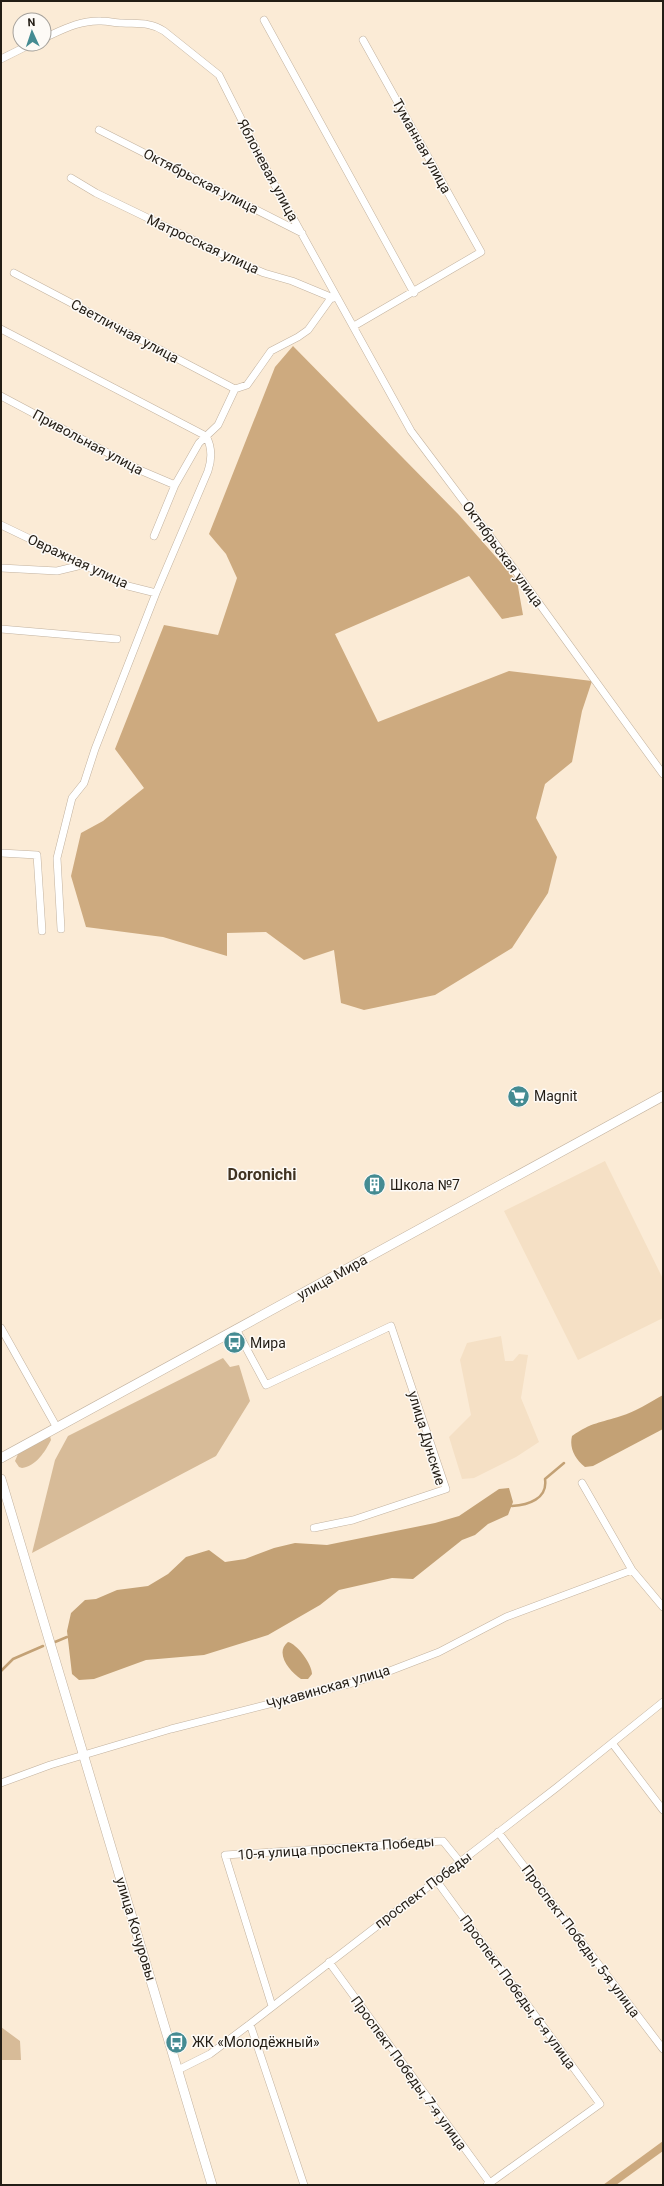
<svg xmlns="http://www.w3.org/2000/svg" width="664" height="2186" font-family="Roboto,sans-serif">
  <rect width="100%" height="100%" fill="#fbebd6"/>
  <!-- built -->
  <path fill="#f5e0c5" d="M605,1161L663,1279V1318L578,1360L504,1211Z
    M501,1336L505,1361H513L519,1354L528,1355L521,1398L539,1442L516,1457L474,1478L462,1479L449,1437L471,1415L460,1360L467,1343Z"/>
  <!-- green -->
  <path fill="#d7bb98" d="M223,1358L230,1367L239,1365L250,1401L216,1456L32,1553L55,1460L68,1436Z
    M50,1436L51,1440C45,1452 36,1466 22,1468L19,1467L15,1461L18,1454Z
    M1,2027L20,2041L21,2060H1Z"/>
  <!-- forest -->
  <path fill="#cdaa7f" d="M293,346L459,515L517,581L523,615L502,619L469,576L335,634L378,722L509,671L592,681L582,711L572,762L545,784L536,818L557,857L548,893L512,948L435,995L364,1010L341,1003L334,950L304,960L266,932L227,933V956L163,937L86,927L71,876L81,833L103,821L144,788L115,749L164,625L218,635L237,578L226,554L209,534L275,367Z
    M663,2141V2151L616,2185H603Z"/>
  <!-- water -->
  <path fill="#c3a175" d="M663,1395V1429L593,1466L585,1467C575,1459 569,1448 572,1436C592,1422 600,1423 621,1416C635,1412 650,1402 663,1395Z
    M509,1488L513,1502L508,1515L488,1524L475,1535L462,1540L413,1579L392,1578L339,1590L320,1605L268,1635L204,1655L146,1660L94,1679L79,1680L72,1674L67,1631L71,1613L85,1600L96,1599L117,1590L148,1586L168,1574L186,1557L209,1550L225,1562L245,1559L274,1548L295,1543L327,1545L435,1523L459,1516L499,1489Z
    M288,1642C297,1644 312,1664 312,1674L308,1679H301C290,1672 274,1653 288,1642Z"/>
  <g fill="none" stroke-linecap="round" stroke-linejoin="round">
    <!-- stream -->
    <path stroke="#c3a175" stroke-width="2.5" d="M512,1506C528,1505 548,1499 545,1479L564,1463
      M55,1642L67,1637
      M1,1671L13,1659L43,1646"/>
    <defs>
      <path id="minor" d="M264,20L414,293
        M44,38C62,30 80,20 101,21C108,21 115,23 122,23C139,24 150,22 164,31L219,75L272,180L411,431L493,540L663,774
        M1,59L31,44
        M99,130L302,233
        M71,178L96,193L245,265L264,273L292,281L333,298
        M14,273L235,389
        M354,326L481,252L363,40
        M1,329L206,436C212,447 212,459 208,471L156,593L95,749L84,783L72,798L57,858L61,929
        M1,396L142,471L175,485
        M1,525L128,586L156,593
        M154,536L175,485L199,443L218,425L235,389L247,385L271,351L298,337L308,330L331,298
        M1,568L57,571L82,565
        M1,629L117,639
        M1,853L37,855L42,931
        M1,1328L56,1426
        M236,1329L266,1385L391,1326L446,1489L353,1520L314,1528
        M582,1483L632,1570L663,1607
        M612,1743L663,1810
        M1,1783L50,1765L171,1729L352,1683L387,1672L439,1652L506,1617L632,1570
        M498,1832L663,2049
        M436,1880L600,2104L487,2185
        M329,1962L490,2183
        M272,2006L225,1855L443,1841L460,1862
        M250,2024L304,2185
        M178,2070L210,2054L250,2024L556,1788L663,1702"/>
      <path id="tertiary" d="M1,1458L663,1096
        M1,1479L212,2185"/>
    </defs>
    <!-- minor casing -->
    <use href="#minor" stroke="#c2b29f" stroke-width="8"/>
    <!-- tertiary casing -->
    <use href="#tertiary" stroke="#c2b29f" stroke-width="10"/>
    <!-- minor -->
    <use href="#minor" stroke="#fff" stroke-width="7"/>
    <!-- tertiary -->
    <use href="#tertiary" stroke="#fff" stroke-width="9"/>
  </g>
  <!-- icons -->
  <defs>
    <symbol id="supermarket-disc" viewBox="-11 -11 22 22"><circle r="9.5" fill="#448b92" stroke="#fdfaf6"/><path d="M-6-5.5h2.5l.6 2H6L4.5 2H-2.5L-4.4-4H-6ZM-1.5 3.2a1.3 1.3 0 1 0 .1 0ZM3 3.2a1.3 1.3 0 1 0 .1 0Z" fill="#fff"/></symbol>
    <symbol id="building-disc" viewBox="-11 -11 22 22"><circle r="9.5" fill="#448b92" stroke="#fdfaf6"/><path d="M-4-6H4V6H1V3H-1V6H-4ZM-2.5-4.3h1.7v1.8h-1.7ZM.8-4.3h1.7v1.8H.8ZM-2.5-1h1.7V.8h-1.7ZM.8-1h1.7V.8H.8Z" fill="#fff"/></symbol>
    <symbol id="bus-disc" viewBox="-11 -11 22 22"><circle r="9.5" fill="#448b92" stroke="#fdfaf6"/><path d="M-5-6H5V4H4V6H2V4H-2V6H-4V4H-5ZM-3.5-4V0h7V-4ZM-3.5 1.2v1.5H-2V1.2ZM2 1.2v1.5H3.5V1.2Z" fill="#fff"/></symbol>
  </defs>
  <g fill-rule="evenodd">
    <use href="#supermarket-disc" x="506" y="1084" width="25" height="25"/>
    <use href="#building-disc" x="362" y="1172" width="25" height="25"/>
    <use href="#bus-disc" x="222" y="1330" width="25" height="25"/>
    <use href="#bus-disc" x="164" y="2030" width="25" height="25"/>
  </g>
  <g text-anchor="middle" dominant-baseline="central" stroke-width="3" stroke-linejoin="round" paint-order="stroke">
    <!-- street labels -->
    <g font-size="14" fill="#231d15" stroke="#fdfaf6">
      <text transform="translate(422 146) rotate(61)">Туманная улица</text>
      <text transform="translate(268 170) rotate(62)">Яблоневая улица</text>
      <text transform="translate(201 181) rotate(27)">Октябрьская улица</text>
      <text transform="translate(203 244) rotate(25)">Матросская улица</text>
      <text transform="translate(125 331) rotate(28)">Светличная улица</text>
      <text transform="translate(88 442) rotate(28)">Привольная улица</text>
      <text transform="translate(503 554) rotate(54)">Октябрьская улица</text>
      <text transform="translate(78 561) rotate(25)">Овражная улица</text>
      <text transform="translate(332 1277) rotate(-29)">улица Мира</text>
      <text transform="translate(427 1438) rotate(73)">улица Дунские</text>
      <text transform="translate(328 1687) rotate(-16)">Чукавинская улица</text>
      <text transform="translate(336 1848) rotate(-4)">10-я улица проспекта Победы</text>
      <text transform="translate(423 1890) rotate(-37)">проспект Победы</text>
      <text transform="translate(136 1929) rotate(73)">улица Кочуровы</text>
      <text transform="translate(581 1941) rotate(53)">Проспект Победы, 5-я улица</text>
      <text transform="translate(518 1992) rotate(54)">Проспект Победы, 6-я улица</text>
      <text transform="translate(409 2073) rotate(54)">Проспект Победы, 7-я улица</text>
    </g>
    <!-- poi labels -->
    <g font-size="14" fill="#231d15" stroke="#fdfaf6" text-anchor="start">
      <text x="534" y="1096">Magnit</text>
      <text x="390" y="1185">Школа №7</text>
      <text x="250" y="1343">Мира</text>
      <text x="192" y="2042">ЖК «Молодёжный»</text>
    </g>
    <!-- quarter labels -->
    <g font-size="16" font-weight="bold" fill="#403322" stroke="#fdfaf6">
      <text x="262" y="1174">Doronichi</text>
    </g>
  </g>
  <!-- border -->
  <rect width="664" height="2186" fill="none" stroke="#231d15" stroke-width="4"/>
  <!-- north arrow -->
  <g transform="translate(32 32) rotate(357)"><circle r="19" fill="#fdfaf6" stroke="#a6a29c"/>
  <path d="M0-3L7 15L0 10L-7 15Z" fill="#448b92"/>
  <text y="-6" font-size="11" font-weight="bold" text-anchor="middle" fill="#231d15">N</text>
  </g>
</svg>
